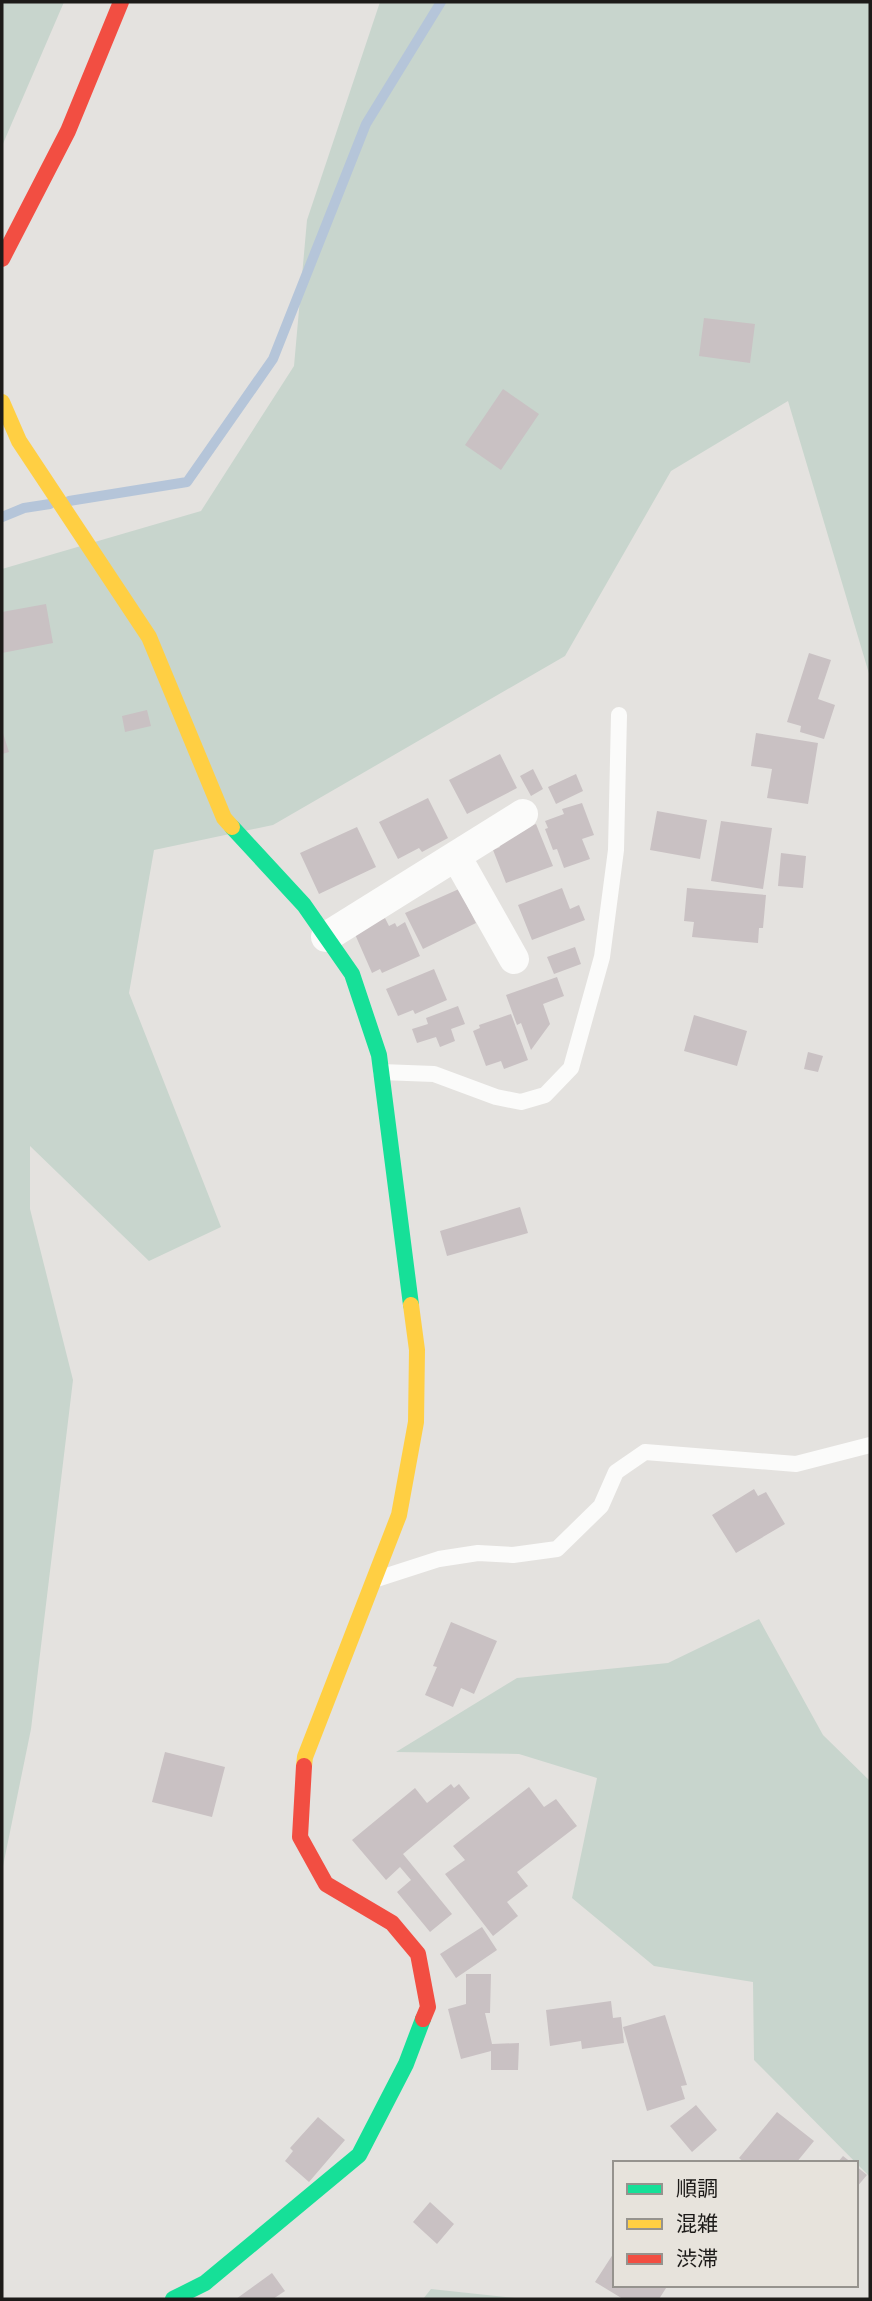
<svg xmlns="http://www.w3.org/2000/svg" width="872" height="2301" font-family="'Sofia Sans Condensed','Noto Sans JP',sans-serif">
  <rect width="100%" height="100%" fill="#e4e2df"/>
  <!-- green -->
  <path fill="#c8d5cd" d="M2,2H64L2,146Z
    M380,2H870V677L788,401L671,471L565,656L273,825L154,850L129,993L221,1227L149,1261L30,1146V1209L73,1380L31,1729L2,1871V569L201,511L294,366L307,220Z
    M759,1619L823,1735L870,1781V2177L754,2060L753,1982L654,1966L572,1898L597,1778L519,1754L396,1752L517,1678L668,1663Z
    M431,2289L525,2299H423Z"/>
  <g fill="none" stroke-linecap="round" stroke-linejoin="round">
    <!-- stream -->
    <path stroke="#b5c5d9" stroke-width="10" d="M69,501L187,482L273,359L366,124L441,2
      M2,517L24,508L50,504"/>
  </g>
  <!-- building -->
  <path fill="#c9c1c3" d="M704,318L755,324L750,363L699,356Z
    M503,389L539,414L501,470L465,445Z
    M46,604L53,643L2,653V612Z
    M809,653L831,660L818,699L835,705L824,739L800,732L801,726L787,722Z
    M147,710L151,726L125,732L122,716Z
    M2,730L9,752L2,754Z
    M756,733L818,743L808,804L767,798L772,769L751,766Z
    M500,754L517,788L467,814L449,780Z
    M533,769L543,789L531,796L520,776Z
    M576,774L583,791L556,804L548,787Z
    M428,798L448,838L422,852L419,848L398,859L379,822Z
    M582,803L594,835L582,839L590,859L564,868L557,849L553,850L545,829L548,828L545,821L564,814L562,809Z
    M657,811L707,820L700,859L650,850Z
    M721,821L772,828L763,889L711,881Z
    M536,824L553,866L506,883L493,850L500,847L497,840Z
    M357,827L376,867L319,894L300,853Z
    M781,853L806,856L803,888L778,886Z
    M562,888L570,909L579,905L585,920L532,940L518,905Z
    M687,888L766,895L763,928H759L758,943L692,937L694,922L684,921Z
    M459,889L476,923L423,949L405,913Z
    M385,918L389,926L395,923L397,927L405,922L420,956L382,973L380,969L372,973L354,932Z
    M575,947L581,964L554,974L547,957Z
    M434,969L447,1000L415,1014L413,1010L398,1016L386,989Z
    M557,977L564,996L543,1004L550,1024L531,1050L521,1023L517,1025L506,995Z
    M458,1006L465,1024L451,1029L455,1041L440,1047L436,1037L417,1043L412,1029L428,1024L426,1018Z
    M511,1014L528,1060L504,1069L501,1061L486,1066L473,1031L480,1028L479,1025Z
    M694,1015L747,1031L737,1066L684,1051Z
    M808,1052L823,1056L818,1072L804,1069Z
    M520,1207L528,1233L447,1256L440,1231Z
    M754,1489L758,1496L766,1492L785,1524L736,1553L712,1515Z
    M451,1622L497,1641L474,1694L461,1688L453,1707L425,1695L437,1667L433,1666Z
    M165,1752L225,1767L212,1817L152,1802Z
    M451,1784L454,1788L459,1784L470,1798L403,1854L452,1914L430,1932L397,1892L411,1880L400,1867L386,1880L352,1840L415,1788L427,1803Z
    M529,1787L544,1807L556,1799L577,1826L517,1872L528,1886L507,1902L518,1916L493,1936L445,1874L465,1860L453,1846Z
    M482,1927L497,1950L456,1978L440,1954Z
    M466,1974H491L490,2013H485L492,2044L519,2043L518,2070H491V2051L461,2059L448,2009L466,2004Z
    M611,2001L613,2018L621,2017L624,2043L582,2049L581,2041L550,2046L546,2010Z
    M665,2015L687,2085L681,2086L685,2099L647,2111L623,2027Z
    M696,2105L717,2130L692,2152L670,2126Z
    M777,2112L814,2141L796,2163H745L739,2158Z
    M318,2117L345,2140L309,2182L285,2161L293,2151L290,2148Z
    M843,2156L852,2163H837Z
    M856,2166L867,2175L856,2188Z
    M430,2202L454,2224L437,2244L413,2222Z
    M615,2251V2285H668L659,2299H623L595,2282Z
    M272,2273L285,2291L273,2299H236Z"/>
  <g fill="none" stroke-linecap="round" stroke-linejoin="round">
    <!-- lane -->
    <path stroke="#fbfbfa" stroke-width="16" d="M381,1072L434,1074L496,1097L521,1102L545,1095L571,1068L602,957L616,850L619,715
      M377,1579L439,1559L478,1553L513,1555L557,1549L601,1506L616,1472L645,1452L796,1464L870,1445"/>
    <!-- street -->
    <path stroke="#fbfbfa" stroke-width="30" d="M456,856L514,959
      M326,937L523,814"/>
    <!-- fast -->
    <path stroke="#16e098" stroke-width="16" d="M232,827L304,905L352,974L379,1055L411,1305
      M173,2299L205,2283L359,2155L406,2064L423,2019"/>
    <!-- slow -->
    <path stroke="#ffcf43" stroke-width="16" d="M2,402L19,441L149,637L224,818L232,827
      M304,1766L305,1757L399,1515L416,1422L417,1350L411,1305"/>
    <!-- jam -->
    <path stroke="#f24e42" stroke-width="16" d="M2,259L68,131L121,2
      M304,1766L300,1837L326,1884L392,1923L418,1954L428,2007L423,2019"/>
  </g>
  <!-- border -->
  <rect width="872" height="2301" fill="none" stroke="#1d1b19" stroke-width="7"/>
  <!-- legend -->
  <rect x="613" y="2161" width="245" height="126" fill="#e7e3dc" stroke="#96938e" stroke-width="2"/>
  <rect x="627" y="2184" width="35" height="10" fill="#16e098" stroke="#96938e" stroke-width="2"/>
  <text x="676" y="2196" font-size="21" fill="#1d1b19">順調</text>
  <rect x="627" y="2219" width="35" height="10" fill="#ffcf43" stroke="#96938e" stroke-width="2"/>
  <text x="676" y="2231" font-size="21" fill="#1d1b19">混雑</text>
  <rect x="627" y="2254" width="35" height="10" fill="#f24e42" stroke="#96938e" stroke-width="2"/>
  <text x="676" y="2266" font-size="21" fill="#1d1b19">渋滞</text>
</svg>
